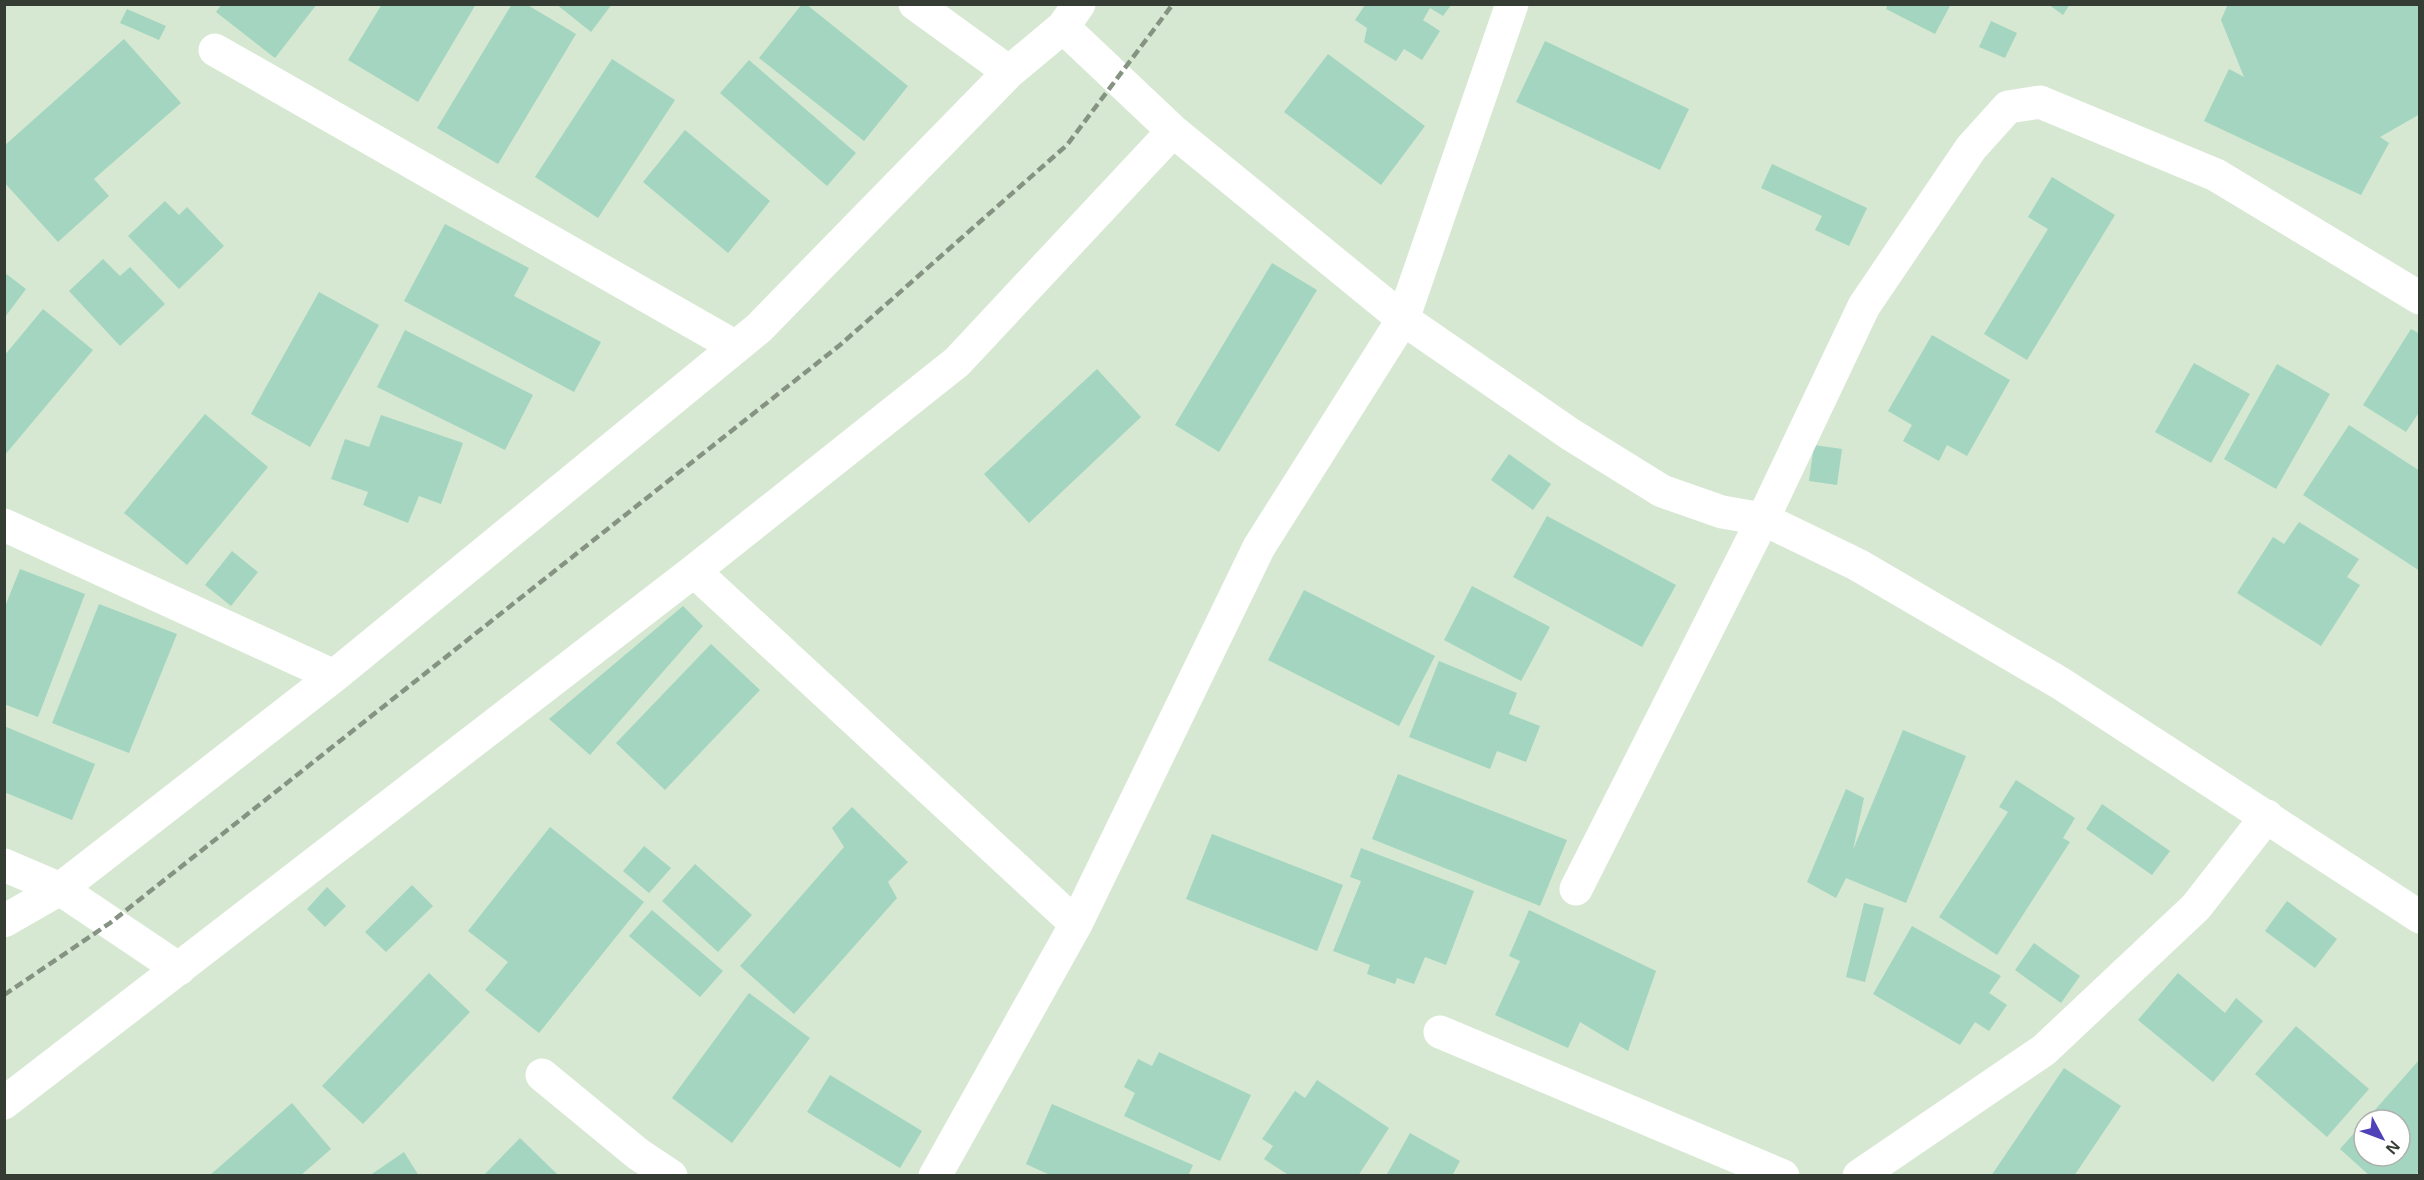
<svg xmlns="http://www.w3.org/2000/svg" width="2424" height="1180" font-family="Helvetica,sans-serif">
  <rect width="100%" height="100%" fill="#d6e8d1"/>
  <!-- building -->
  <path fill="#a3d5c0" d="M222,4H317L275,58L216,12Z
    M382,4H476L418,102L348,60Z
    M512,4H526L576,34L498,164L437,128Z
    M556,4H612L591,32Z
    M802,4H806L908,86L864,141L759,58Z
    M1888,4H1951L1935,34L1886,9Z
    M2048,4H2070L2063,15Z
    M2228,4H2420V114L2380,137L2389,143L2361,195L2204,121L2229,69L2244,77L2221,20Z
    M1365,5H1451L1443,16L1430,8L1423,20L1440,31L1422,60L1404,49L1396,61L1364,42L1367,28L1355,20Z
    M127,9L166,26L159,40L120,23Z
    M1991,21L2017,33L2005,58L1979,47Z
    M124,39L181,103L94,179L109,196L58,242L4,182V146Z
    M1545,41L1689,109L1660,170L1516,102Z
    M1328,54L1425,126L1381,185L1284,112Z
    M612,59L675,100L598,218L535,177Z
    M749,60L856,153L827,186L720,93Z
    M685,130L770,201L728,253L643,182Z
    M1772,164L1867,208L1849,246L1815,230L1822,216L1761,188Z
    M2052,177L2115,215L2027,360L1984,334L2048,229L2028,217Z
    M165,201L179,215L187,207L224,246L179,289L128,236Z
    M445,224L529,268L514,296L601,342L574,392L404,301Z
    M103,259L120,276L130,267L165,304L120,346L69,291Z
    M1272,263L1317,290L1219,452L1175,425Z
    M5,273L26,289L5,317Z
    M319,292L379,325L310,447L251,414Z
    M43,309L93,350L4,456V356Z
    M2411,329L2420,334V411L2406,432L2363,405Z
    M405,330L533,395L505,450L377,387Z
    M1932,335L2010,380L1967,456L1947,445L1939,461L1903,441L1912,425L1888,411Z
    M2194,363L2250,394L2211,463L2155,432Z
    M2277,364L2330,394L2276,489L2224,459Z
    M1097,369L1141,417L1029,523L984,474Z
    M205,414L268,467L187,565L124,513Z
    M381,415L463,443L441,504L419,496L408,523L363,505L368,492L331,479L345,439L369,447Z
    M2349,425L2420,471V571L2303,495Z
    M1814,445L1842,449L1837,485L1809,481Z
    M1509,454L1551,484L1533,510L1491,480Z
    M1547,516L1676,585L1642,647L1513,577Z
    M2299,522L2359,559L2347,577L2360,585L2321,646L2237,593L2273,537L2284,544Z
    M232,551L258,572L231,606L205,585Z
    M20,569L85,594L38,717L4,704V609Z
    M1472,586L1550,627L1521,681L1444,640Z
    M1304,590L1435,656L1399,726L1268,660Z
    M99,604L177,634L129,753L52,723Z
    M683,606L703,626L590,755L549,719Z
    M711,644L760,690L665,790L616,743Z
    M1439,661L1517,693L1509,714L1540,726L1526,762L1497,751L1490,769L1409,737Z
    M4,726L95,764L72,820L4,792Z
    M1903,730L1966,756L1906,903L1846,878L1836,898L1807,882L1846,789L1864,798L1853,850Z
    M1398,774L1567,840L1540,906L1372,839Z
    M2016,780L2075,818L2063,838L2070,842L1997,955L1939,917L2008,812L1999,807Z
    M2102,804L2170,851L2152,875L2086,829Z
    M852,807L908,862L888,882L897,898L794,1014L740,966L844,847L832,828Z
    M550,827L644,902L539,1033L485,990L508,962L468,931Z
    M1212,834L1343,885L1317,951L1186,899Z
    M644,846L671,868L649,893L623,871Z
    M1361,848L1474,891L1446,965L1425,957L1414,984L1397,978L1395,984L1367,974L1370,965L1333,951L1361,881L1350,877Z
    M695,864L752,915L718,952L662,901Z
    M412,885L433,906L386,952L365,932Z
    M327,887L346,906L325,927L307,909Z
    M2287,901L2337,939L2315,968L2265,931Z
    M1864,903L1884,908L1865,982L1846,977Z
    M652,910L723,971L700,997L629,936Z
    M1529,910L1656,971L1628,1051L1580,1022L1568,1048L1495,1015L1520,961L1509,956Z
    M1912,926L2001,976L1989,993L2007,1005L1989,1031L1975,1022L1960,1045L1873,994Z
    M2034,943L2080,976L2061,1003L2015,970Z
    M429,973L470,1012L363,1124L322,1086Z
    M2178,973L2225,1013L2236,998L2263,1021L2213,1082L2138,1020Z
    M749,993L810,1038L732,1143L672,1098Z
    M2296,1026L2369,1089L2327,1137L2255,1074Z
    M1159,1052L1251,1095L1220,1161L1124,1116L1135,1093L1124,1087L1138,1059L1152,1066Z
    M2420,1059V1170L2415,1176H2370L2340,1149L2364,1122V1156H2400V1120H2366Z
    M2064,1068L2121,1106L2074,1176H1991Z
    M830,1075L922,1131L900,1168L807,1112Z
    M1317,1080L1389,1128L1358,1176H1290L1264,1159L1273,1146L1262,1139L1295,1091L1305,1098Z
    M292,1103L331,1149L300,1176H209Z
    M1052,1104L1193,1165L1188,1176H1052L1026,1164Z
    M1410,1133L1460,1161L1452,1176H1386Z
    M520,1138L559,1176H483Z
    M404,1152L419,1176H369Z"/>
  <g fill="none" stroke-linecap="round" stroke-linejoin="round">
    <!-- street -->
    <path stroke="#fff" stroke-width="33" d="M915,4L1009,72
      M1063,27L1173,131L1403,319L1570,434L1662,491L1722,512L1763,519L1858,565L2060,683L2420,917
      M215,50L736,347
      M4,525L334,676
      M694,571L1076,924
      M4,865L60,889L179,969
      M1576,889L1763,519L1864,306L1971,148L2008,107L2040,102L2216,175L2420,298
      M4,921L60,889L334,676L759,328L1009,72L1063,27L1079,4
      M1440,1032L1783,1176
      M542,1075L638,1154L671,1176
      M4,1103L694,571L957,362L1173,131
      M935,1176L1076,924L1259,547L1403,319L1512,4
      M1859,1176L2044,1050L2196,907L2267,816"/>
    <!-- rail -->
    <path stroke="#869383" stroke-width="4.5" stroke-dasharray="9 4.5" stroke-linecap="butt" d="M4,995L110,923L840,345L1067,145L1173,4"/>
  </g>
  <!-- border -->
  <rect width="2424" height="1180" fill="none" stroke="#343c33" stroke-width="12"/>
  <!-- north arrow -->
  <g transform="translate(2382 1138) rotate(131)"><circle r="28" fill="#ffffff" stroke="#aeb1ad" stroke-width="1.5"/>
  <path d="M0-4.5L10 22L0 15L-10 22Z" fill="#4f41b8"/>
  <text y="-9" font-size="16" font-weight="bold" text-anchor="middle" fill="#343c33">N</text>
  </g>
</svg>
